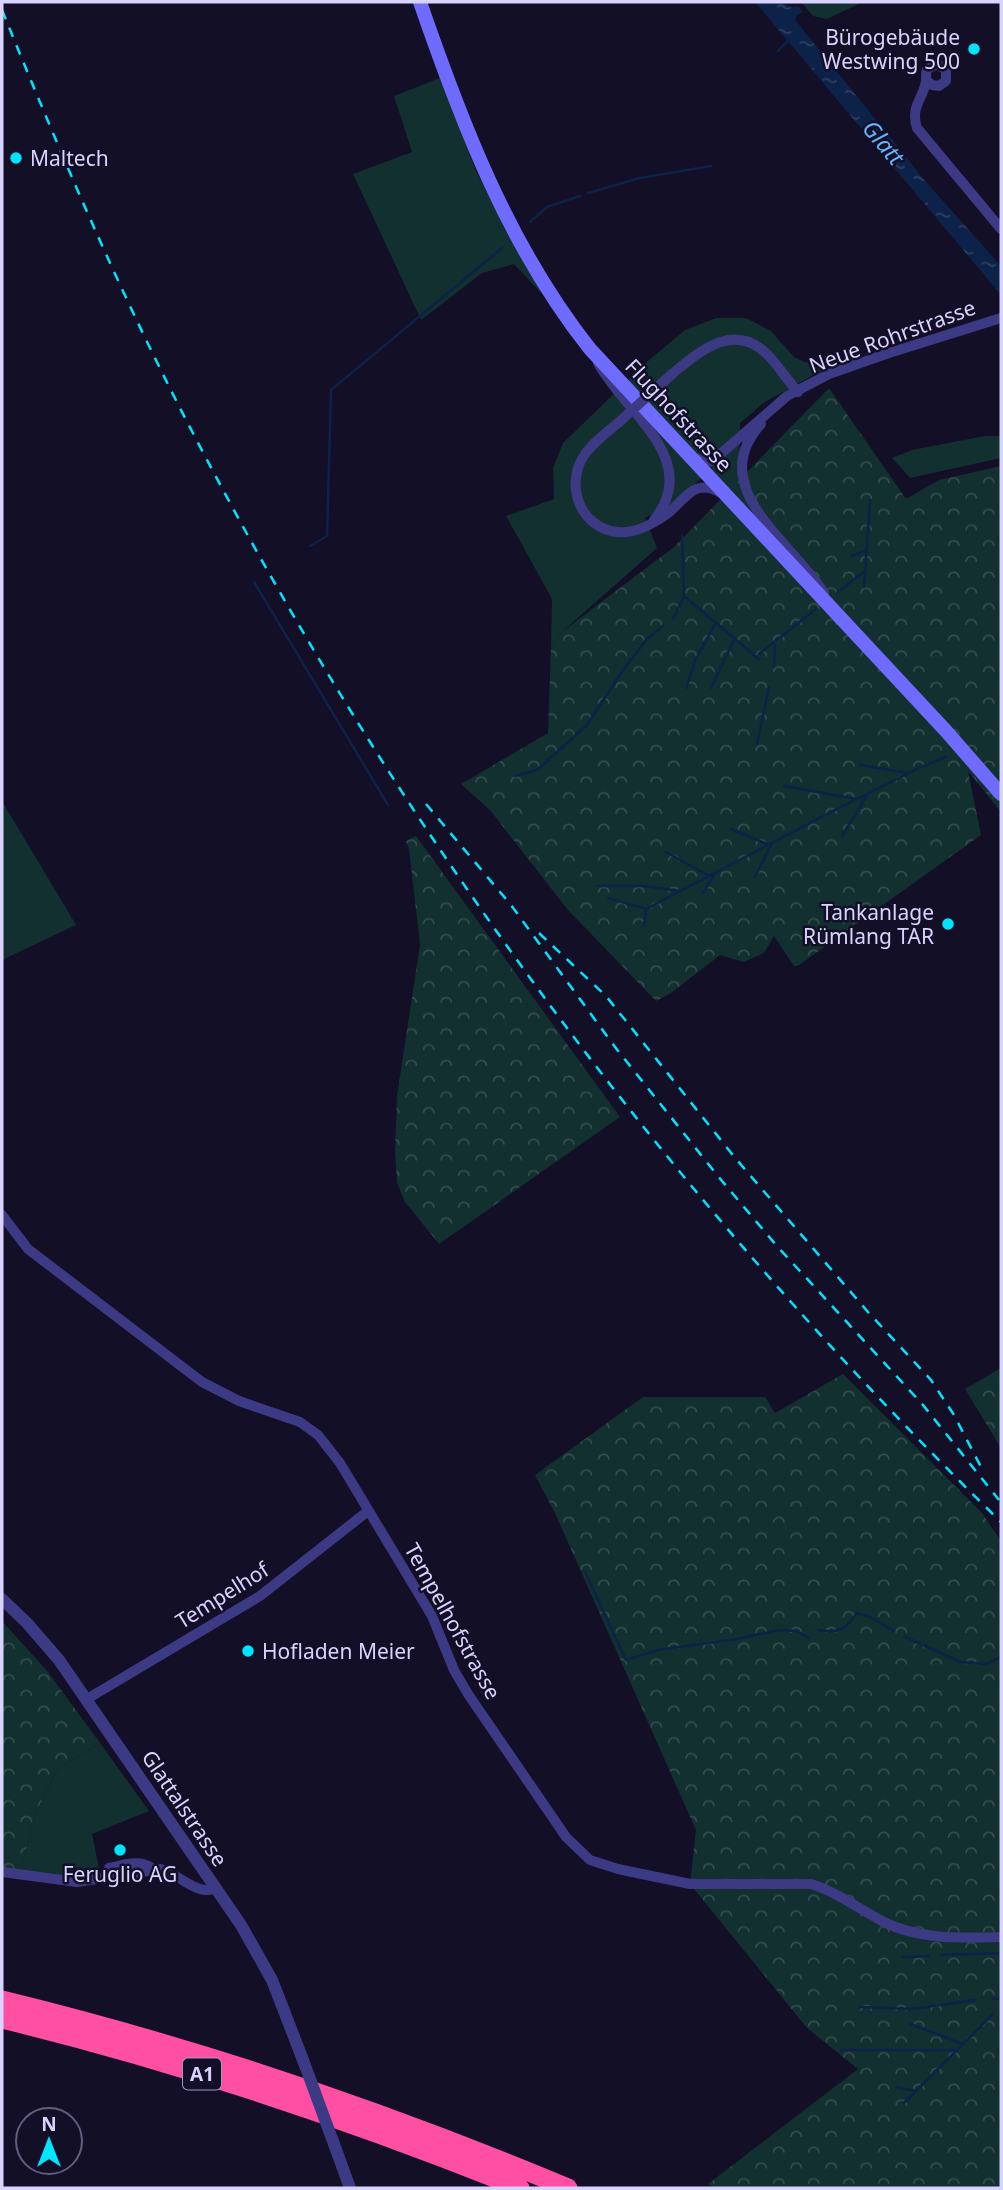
<svg xmlns="http://www.w3.org/2000/svg" width="1003" height="2190" font-family="'Noto Sans',sans-serif">
  <defs>
    <pattern id="forest-crowns" width="20" height="18" patternUnits="userSpaceOnUse" patternTransform="scale(1.75)"><rect width="20" height="18" fill="#12302f"/><path d="M2 6a3 3 0 1 1 6 0M12 15a3 3 0 1 1 6 0" fill="none" stroke="#344d4e"/></pattern>
    <pattern id="water-ripples" width="26" height="14" patternUnits="userSpaceOnUse" patternTransform="scale(1.75)"><rect width="26" height="14" fill="#0c2248"/><path d="M2 4q2-2 4 0t4 0M15 11q2-2 4 0t4 0" fill="none" stroke="#2f4163"/></pattern>
  </defs>
  <rect width="100%" height="100%" fill="#130f26"/>
  <!-- green -->
  <path fill="#12302f" d="M801,2H863L827,19L813,16Z
    M440,78L476,171L505,228L545,297L514,264L482,273L421,320L353,174L412,152L394,96Z
    M716,318H746L771,331L794,357L804,362L833,364L765,402L740,423C741,451 737,477 742,505L710,471L671,504L645,518L657,548L563,631L551,647L552,599L506,516L554,499L553,468L563,443L648,361L685,330Z
    M985,436H1001V458L910,478L892,458L912,450Z
    M2,801L76,925L2,960Z
    M100,1743L149,1811L92,1834L101,1878L88,1880L20,1873L36,1813L57,1770Z"/>
  <!-- forest -->
  <path fill="url(#forest-crowns)" d="M829,388L906,499L939,480L1001,466V812L968,771L981,835L799,965L794,966L774,936L764,953L744,962L720,955L671,993L656,1001L568,910L490,810L461,784L548,733L551,647L563,631L674,547Z
    M416,836L620,1117L439,1244L405,1202L397,1183L395,1153L397,1096L420,945L409,849L406,841Z
    M1001,1368V1448L965,1389Z
    M843,1374L982,1513L1001,1541V2188H714L708,2184L858,2069L807,2028L690,1884L696,1830L555,1513L535,1475L643,1397H765L775,1413Z
    M2,1621L48,1672L100,1743L57,1770L36,1813L20,1873L2,1875Z"/>
  <!-- water -->
  <path fill="url(#water-ripples)" d="M755,2H780L791,7L798,6L803,12L796,16V21L926,182L1001,266V295Z"/>
  <g fill="none" stroke-linecap="round" stroke-linejoin="round">
    <!-- stream -->
    <path stroke="#0c2248" stroke-width="2.5" d="M813,3L816,2
      M778,51L790,38
      M588,193L640,178L711,166
      M530,222L547,207L580,196
      M310,546L327,536L331,390L502,248
      M852,556L867,550
      M254,582L388,805
      M864,587L870,500
      M837,593L866,570
      M684,596L759,659
      M673,619L684,596L682,535
      M759,654L816,609
      M774,667L775,643
      M686,688L695,661L715,624
      M711,688L734,640
      M757,744L769,687
      M860,765L908,773
      M515,776L537,770L587,725L621,673L647,639L663,626
      M784,786L856,799
      M731,829L767,844
      M842,836L868,794
      M666,852L709,876
      M755,877L772,843
      M597,886H644L680,891
      M703,893L714,875
      M608,898L646,909L833,811L919,768L946,757
      M644,926L646,909
      M585,1572L626,1660L658,1650L737,1639L779,1630L797,1631L809,1638
      M819,1630C838,1634 846,1629 857,1613L870,1617L894,1631
      M905,1637L961,1662L986,1664L1001,1657
      M941,1955L1001,1953
      M903,1957L929,1956
      M993,1999H1001
      M860,2007L912,2009L975,2000
      M910,2024L963,2044
      M841,2050H956
      M896,2087L916,2091
      M904,2103L993,2014"/>
    <!-- minor -->
    <path stroke="#3d3a85" stroke-width="10" d="M926,80L932,85L939,86L946,81V70L937,64L927,69C926,73 926,77 926,81C923,100 910,106 917,128L1001,229
      M598,363C624,412 703,459 654,520
      M672,374C699,352 733,321 767,354C778,365 787,380 798,392
      M618,423C606,433 591,444 583,457C565,487 581,528 617,532C635,534 653,524 667,514C686,499 694,477 721,493
      M761,424C703,487 793,543 824,593
      M691,458L711,461L717,457L787,396L829,374L889,353L1001,318
      M2,1215L28,1249L202,1382L239,1401L300,1422L318,1435L340,1463L432,1616L454,1670L468,1694L566,1837L590,1860L618,1869L690,1884H811C837,1892 859,1909 884,1922C919,1940 962,1938 1001,1937
      M87,1699L260,1596L368,1511
      M109,1868C124,1865 139,1859 152,1868
      M2,1872L77,1882L161,1869C179,1874 198,1897 216,1888"/>
    <!-- tertiary -->
    <path stroke="#3d3a85" stroke-width="12" d="M2,1599L27,1623L59,1660L241,1925L272,1980L303,2060
      M334,2144L350,2188"/>
    <!-- secondary -->
    <path stroke="#6f6bff" stroke-width="14" d="M420,2C462,124 509,247 590,349L946,731L1001,794"/>
    <!-- motorway -->
    <path stroke="#ff4fa3" stroke-width="19" d="M2,2000C195,2047 384,2111 568,2188
      M2,2019C179,2062 351,2120 520,2188"/>
    <!-- rail -->
    <path stroke="#00e5ff" stroke-width="2.5" stroke-dasharray="10 9" stroke-linecap="butt" d="M2,10C61,155 122,298 195,437C404,839 677,1206 1001,1522
      M426,804L511,905L615,1047L717,1175L776,1245L923,1405L999,1500
      M539,933L606,996L736,1159L868,1312L931,1380L954,1415L981,1467"/>
    <!-- minor-bridge -->
    <path stroke="#3d3a85" stroke-width="10" d="M618,423L672,374"/>
    <!-- tertiary-bridge -->
    <path stroke="#3d3a85" stroke-width="12" d="M303,2060L334,2144"/>
  </g>
  <!-- markers -->
  <g fill="#00e5ff" stroke="#130f26" stroke-width="2.5">
    <circle cx="974" cy="49" r="7"/>
    <circle cx="16" cy="158" r="7"/>
    <circle cx="948" cy="924" r="7"/>
    <circle cx="248" cy="1651" r="7"/>
    <circle cx="120" cy="1850" r="7"/>
  </g>
  <g text-anchor="middle" dominant-baseline="central" stroke-width="5" stroke-linejoin="round" paint-order="stroke">
    <!-- shield labels -->
    <rect fill="#130f26" stroke="#9e99be" stroke-width="2" x="183" y="2058.5" width="38" height="31" rx="5"/>
    <g font-size="19" font-weight="bold" fill="#d9d4ff">
      <text x="202" y="2074">A1</text>
    </g>
    <!-- poi labels -->
    <g font-size="21" fill="#d9d4ff" stroke="#130f26" text-anchor="end">
      <text x="960" y="37">Bürogebäude<tspan x="960" dy="24">Westwing 500</tspan></text>
      <text x="30" y="158" text-anchor="start">Maltech</text>
      <text x="934" y="912">Tankanlage<tspan x="934" dy="24">Rümlang TAR</tspan></text>
      <text x="262" y="1651" text-anchor="start">Hofladen Meier</text>
      <text x="120" y="1874" text-anchor="middle">Feruglio AG</text>
    </g>
    <!-- street labels -->
    <g font-size="21" fill="#d9d4ff" stroke="#130f26">
      <text transform="translate(892 336) rotate(-20)">Neue Rohrstrasse</text>
      <text transform="translate(679 415) rotate(47)">Flughofstrasse</text>
      <text transform="translate(222 1595) rotate(-32)">Tempelhof</text>
      <text transform="translate(453 1621) rotate(61)">Tempelhofstrasse</text>
      <text transform="translate(185 1808) rotate(56)">Glattalstrasse</text>
    </g>
    <!-- water labels -->
    <g font-size="23" font-style="italic" fill="#62b6ff" stroke="#130f26">
      <text transform="translate(884 142) rotate(50)">Glatt</text>
    </g>
  </g>
  <!-- border -->
  <rect width="1003" height="2190" fill="none" stroke="#d9d4ff" stroke-width="7"/>
  <!-- north arrow -->
  <g transform="translate(49 2141)"><circle r="33" fill="#130f26" stroke="#625e7d" stroke-width="2"/>
  <path d="M0-5L12 26L0 18L-12 26Z" fill="#00e5ff"/>
  <text y="-10" font-size="19" font-weight="bold" text-anchor="middle" fill="#d9d4ff">N</text>
  </g>
</svg>
